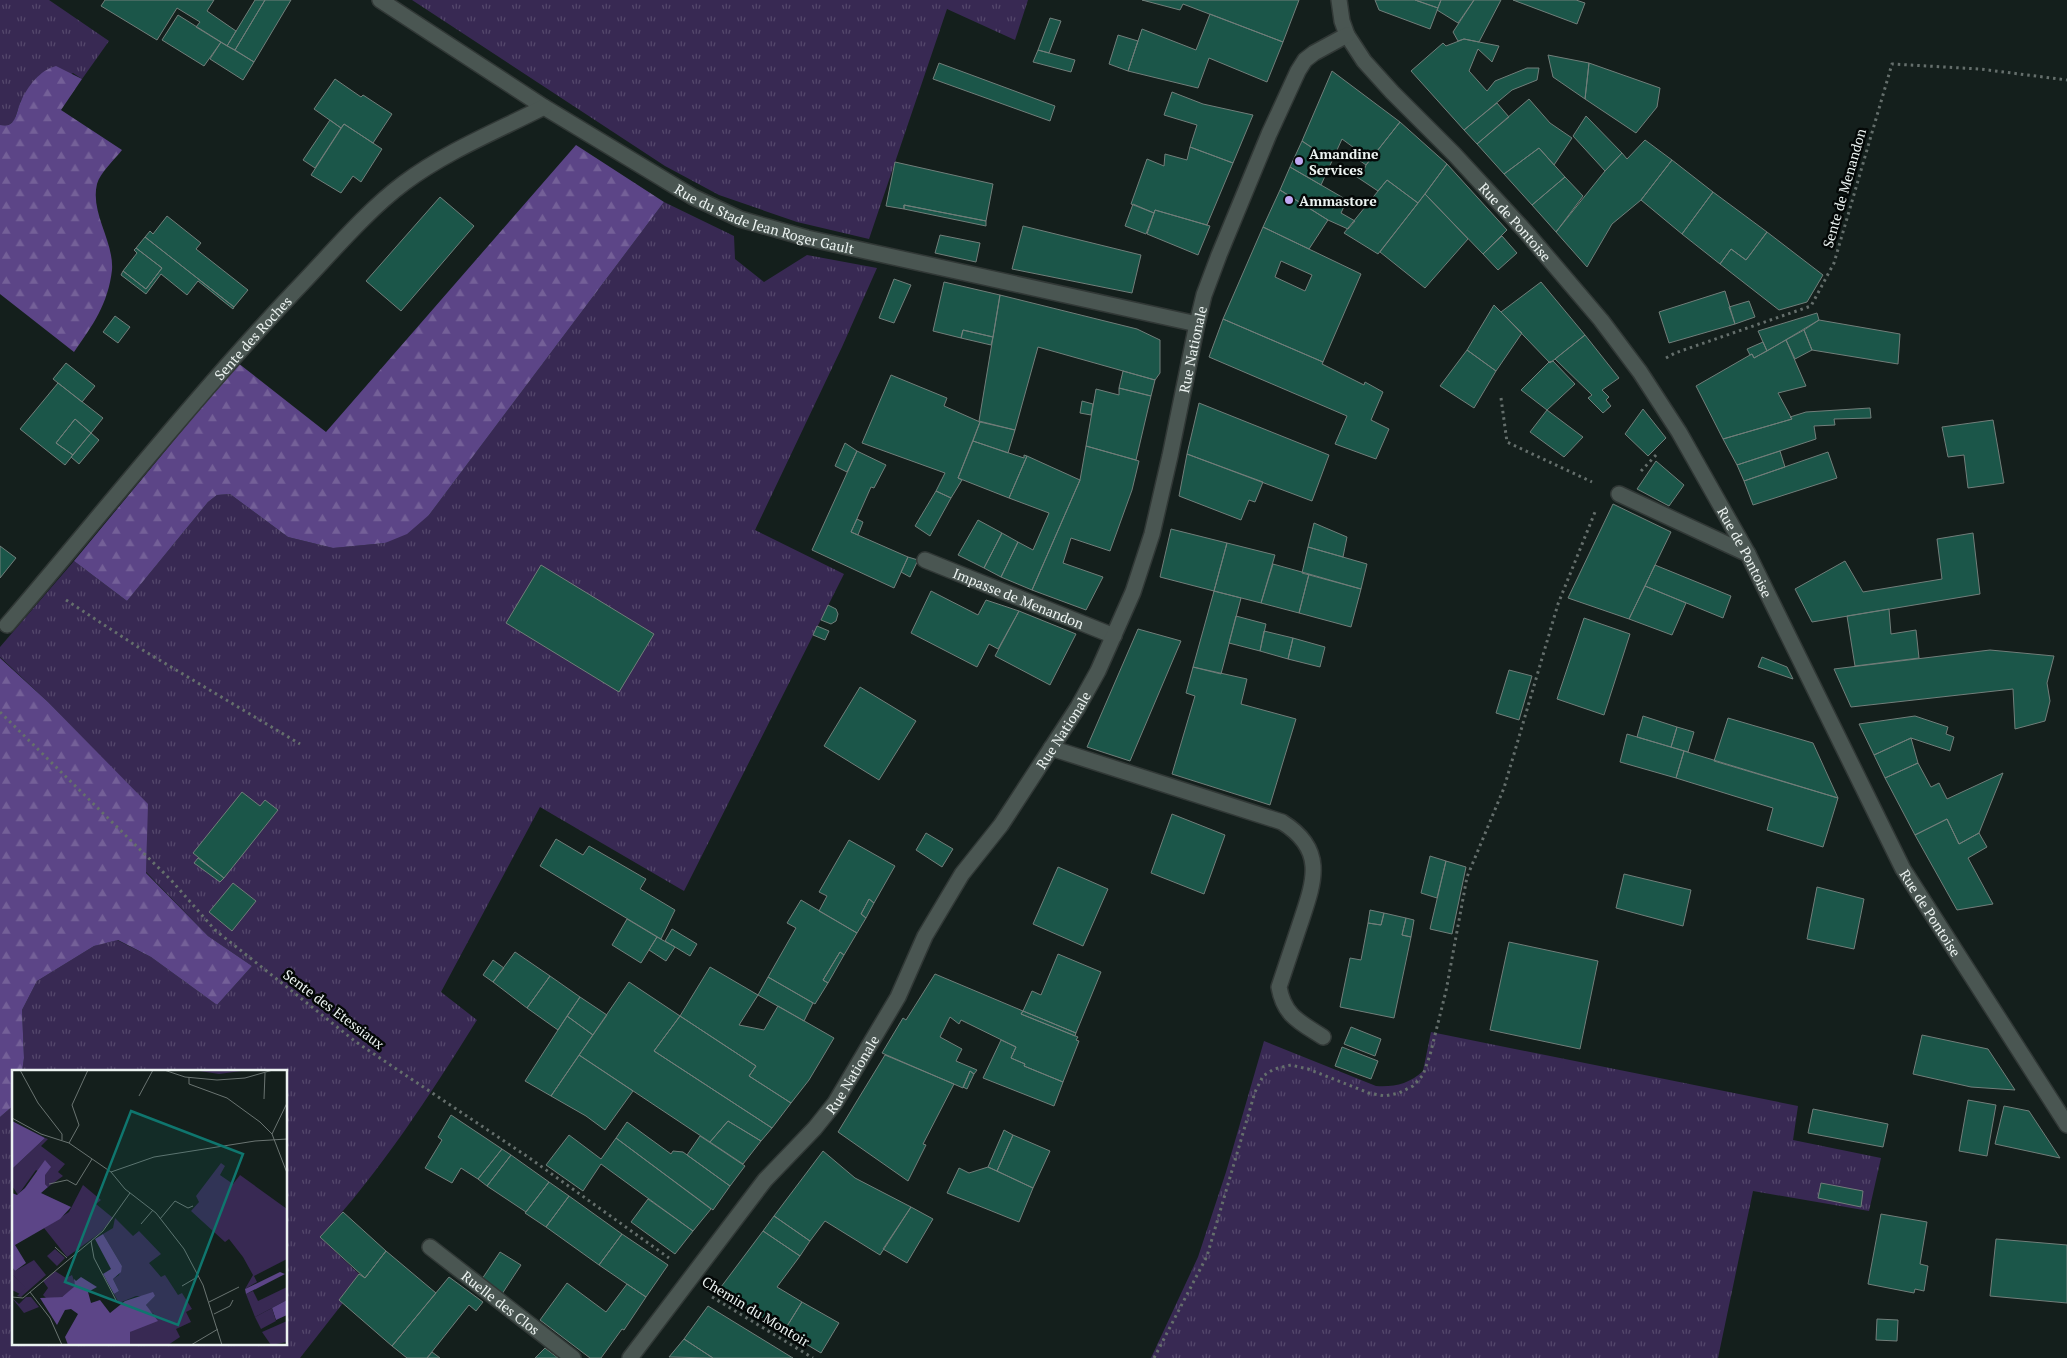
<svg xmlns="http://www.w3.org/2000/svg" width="2067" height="1358" font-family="'PT Serif',serif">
  <defs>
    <pattern id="grass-tufts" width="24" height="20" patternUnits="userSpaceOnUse" patternTransform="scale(1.25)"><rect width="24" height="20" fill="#382953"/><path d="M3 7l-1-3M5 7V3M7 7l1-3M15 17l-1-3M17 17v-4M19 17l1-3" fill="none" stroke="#55486c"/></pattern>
    <pattern id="forest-firs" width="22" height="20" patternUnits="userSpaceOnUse" patternTransform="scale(1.25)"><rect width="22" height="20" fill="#5c4587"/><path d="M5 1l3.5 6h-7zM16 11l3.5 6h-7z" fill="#746098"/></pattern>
  </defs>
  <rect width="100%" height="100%" fill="#141f1c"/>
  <!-- grass -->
  <path fill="url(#grass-tufts)" d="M0,0H49L109,41L82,79L73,73L21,100L14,121L7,126L0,125Z
    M412,0H1028L1015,40L947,9L869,239L797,222L719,195L665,166Z
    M664,202L734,236L735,259L764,282L807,255L877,268L842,347L755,530L844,574L684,891L540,807L441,992L477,1020C430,1095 381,1171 320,1237L359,1274L339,1300L343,1303L300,1358H0V1117L14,1105V1344H286V1072H22L24,1058L22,1010L37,981L94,946L117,940L151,957L217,1005L252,966L208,936L146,872L147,804L48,702L0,657V647L74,561L127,601L208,502L217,495L230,494L288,537L333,548L385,543L429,515Z
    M1431,1032L1798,1106L1793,1140L1881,1158L1869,1211L1753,1191L1718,1358H1151L1198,1257L1226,1172L1264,1041L1376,1086C1395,1087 1409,1084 1423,1071Z"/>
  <!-- forest -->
  <path fill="url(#forest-firs)" d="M56,66L82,79L61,110L122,150C114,160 100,173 97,184C90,213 114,241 112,270C108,304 93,325 74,352L0,294V125C6,126 10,126 14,120C17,115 18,107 21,101C28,86 40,70 56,66Z
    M576,145L664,202L429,515L407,534L385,543L333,548L288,537L230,494L217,495L208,502L127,601L74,561L238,363L326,432Z
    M0,658L48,702L148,804L146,873L208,936L252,966L217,1005L151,957L118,940L94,946L37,981L22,1010L24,1058L22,1072H14V1105L0,1117Z"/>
  <!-- building -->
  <path fill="#1b5649" stroke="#717e7a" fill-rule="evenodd" d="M105,0H214L207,11L236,31L227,46L196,27L200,22L177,8L157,40L101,6Z
    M255,0H265L235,50L227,46Z
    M265,0H291L254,62L235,50Z
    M1142,0H1299L1283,42L1183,4L1180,10Z
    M1375,0H1415L1438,8L1430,29L1379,10Z
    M1415,0H1441L1438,8Z
    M1441,0H1474L1458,23L1437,10Z
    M1474,0H1501L1479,42L1464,39L1458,41L1453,32Z
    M1513,0H1576L1585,3L1577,24Z
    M1210,14L1283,42L1267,82L1209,58L1198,88L1128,71L1142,29L1196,50Z
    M178,15L221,42L204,66L162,40Z
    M1050,18L1061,21L1049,53L1038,50Z
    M1118,35L1138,41L1128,71L1109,64Z
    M1464,39L1499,46L1492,62L1478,49L1469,71L1487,91L1495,81L1527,68H1539L1537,80L1512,90L1464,130L1411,71L1443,43L1446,46Z
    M221,42L254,62L243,80L210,59Z
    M1038,50L1075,60L1071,72L1033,62Z
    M1548,55L1589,63L1585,99L1553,77Z
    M939,63L1055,106L1050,121L933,79Z
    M1589,63L1660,88L1657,107L1636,133L1585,99Z
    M1332,71L1400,122L1366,165L1353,156L1357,150L1342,139L1332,161L1302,141Z
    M335,79L361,97L363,95L392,114L373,143L344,124L341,128L314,109Z
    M1172,92L1203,104L1253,115L1233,163L1190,147L1197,125L1164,115Z
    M1529,99L1550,123L1572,138L1554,165L1539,148L1504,174L1477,144Z
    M1497,103L1509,117L1477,144L1464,130Z
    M1586,116L1622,153L1605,171L1573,136Z
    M330,120L341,128L315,168L303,160Z
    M1400,122L1447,164L1418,203L1387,180L1378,191L1351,173L1364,170L1366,165Z
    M344,124L382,149L361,182L353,176L341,193L311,175Z
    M1645,140L1672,160L1641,200L1612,224L1587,267L1556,232L1605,171L1622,153L1627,159Z
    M1302,141L1332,161L1321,185L1290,167Z
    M1190,147L1233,163L1207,225L1155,210L1154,213L1131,204L1147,159L1164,166L1165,154L1187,160Z
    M1539,148L1565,177L1532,205L1504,174Z
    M1672,160L1713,192L1682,234L1641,200Z
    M895,162L993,184L986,221L904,205V209L886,206Z
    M1447,164L1507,230L1483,254L1425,194Z
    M1290,167L1347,200L1341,213L1355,221L1348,229L1328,220L1280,190Z
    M1565,177L1583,196L1556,232L1532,205Z
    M1387,180L1418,203L1378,254L1344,233Z
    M1280,190L1328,220L1309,249L1263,227Z
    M1713,192L1767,232L1746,260L1731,249L1720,264L1682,234Z
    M1425,194L1468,239L1425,288L1380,252Z
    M440,197L474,226L401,311L366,281Z
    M1133,204L1154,213L1146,234L1125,226Z
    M904,205L986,221V226L904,209Z
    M1155,210L1210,226L1198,255L1147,234Z
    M167,216L201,243L196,249L248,290L234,307L145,237L150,231L153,234Z
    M1023,226L1141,255L1132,293L1012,269Z
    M1263,227L1361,274L1323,362L1223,319ZM1281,261L1312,275L1305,291L1275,277Z
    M1767,232L1823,275L1807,302L1779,310L1720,264L1731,249L1746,260Z
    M940,235L980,243L976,262L935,253Z
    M1502,236L1517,253L1498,270L1483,254Z
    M145,237L234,307L233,309L198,281L187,295L161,274L146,294L121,275L123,271L146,289L162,268L136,248Z
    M136,248L162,268L146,289L123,271L137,253L134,250Z
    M894,279L911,285L894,323L879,318Z
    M944,282L1000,295L993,337L963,330L961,338L933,331Z
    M1541,282L1585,335L1550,363L1501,312Z
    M1725,291L1735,324L1669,343L1659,312Z
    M1000,295L1137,329L1160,340V373L1155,380L1038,347L1015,430L979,421Z
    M1749,301L1755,317L1735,324L1729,307Z
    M1494,305L1522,333L1496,371L1467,350Z
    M1817,313L1819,320L1767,351L1758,331Z
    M115,316L130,327L118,343L103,332Z
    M1223,319L1323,362L1322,364L1364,385L1365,382L1383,392L1371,420L1389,429L1376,459L1335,444L1347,416L1209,357Z
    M1819,320L1900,334L1898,364L1812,350L1804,330Z
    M963,330L993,337L991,345L961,338Z
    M1804,330L1812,350L1795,359L1786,340Z
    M1585,335L1619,378L1602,390L1609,397L1606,400L1611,406L1603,413L1588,398L1592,395L1555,359Z
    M1786,340L1806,386L1778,393L1792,419L1723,439L1696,386L1750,355L1752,354L1754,358Z
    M1763,342L1767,351L1754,358L1752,354L1750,355L1747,349Z
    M1467,350L1496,371L1474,408L1440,386Z
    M1553,361L1575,384L1547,410L1521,390L1549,362Z
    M66,363L95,386L82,402L53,379Z
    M1123,371L1155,380L1151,396L1119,388Z
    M891,375L947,398L944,406L980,422L958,478L962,480L951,498L936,491L945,473L862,443Z
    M58,383L103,418L91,433L75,419L56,443L73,455L65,465L20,429Z
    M1119,388L1151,396L1136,460L1086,446L1096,389L1119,395Z
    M1082,401L1093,404L1091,415L1080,413Z
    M1199,403L1329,455L1312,501L1187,454Z
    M1870,408L1871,418L1834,419L1835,425L1814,426L1816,439L1737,465L1723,439L1792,419L1790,417L1806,412Z
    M1643,409L1666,438L1648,456L1625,434Z
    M1547,410L1583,437L1564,457L1530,432Z
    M75,419L91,433L73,455L56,443Z
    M1993,420L2004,483L1968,488L1964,455L1948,457L1942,427Z
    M980,422L1015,430L1008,453L973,441Z
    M91,433L99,440L79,464L71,457Z
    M973,441L1024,458V455L1027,456L1009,498L958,478Z
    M845,443L857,451L847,472L835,466Z
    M1086,446L1139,461L1132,490L1110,551L1071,538L1063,563L1103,577L1086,610L1032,590L1080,480Z
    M857,451L886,465L874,488L871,487L851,532L908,557L894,588L812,550Z
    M1780,451L1785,467L1744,481L1737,465Z
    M1828,452L1837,478L1753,505L1744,481Z
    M1187,454L1263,482L1255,502L1249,500L1241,520L1179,496Z
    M1027,456L1080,480L1032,590L1001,577L1018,542L1033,550L1049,513L1009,498Z
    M1656,461L1684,485L1669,506L1637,489Z
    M936,491L951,498L930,536L915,526Z
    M1613,504L1671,532L1629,619L1568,598Z
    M857,519L863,522L858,535L851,532Z
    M978,520L1002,533L984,568L958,555Z
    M1314,523L1347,537L1343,557L1308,547Z
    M1171,529L1227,543L1214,591L1160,577Z
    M1002,533L1018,542L1001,577L984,568Z
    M1973,533L1980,594L1812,622L1795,589L1845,561L1863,592L1942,579L1937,539Z
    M1227,543L1275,555L1261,603L1214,591Z
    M0,546L16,558L0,578Z
    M1308,547L1367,564L1361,589L1302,573Z
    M908,557L918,560L910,577L901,572Z
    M1273,564L1309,574L1299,613L1261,603Z
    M541,565L654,634L619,692L506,623Z
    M1655,565L1731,596L1723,618L1645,586Z
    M1309,574L1361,589L1351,627L1299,613Z
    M1645,586L1686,603L1672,635L1629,619Z
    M931,591L978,615L986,600L1019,611L998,649L989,644L977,667L911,633Z
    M1214,591L1241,598L1221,674L1193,667Z
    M828,605L836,609L838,614L836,621L831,624L821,620Z
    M1889,609L1891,634L1916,630L1919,658L1855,666L1847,616Z
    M1019,611L1076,634L1050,685L995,656Z
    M1236,616L1266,624L1260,651L1229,643Z
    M1584,618L1630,634L1604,715L1557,699Z
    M817,626L829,631L825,640L813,635Z
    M1138,629L1181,641L1130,761L1087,747Z
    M1264,631L1293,638L1288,659L1260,651Z
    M1293,638L1325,647L1320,667L1288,659Z
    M1990,650L2054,656L2047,683L2050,701L2045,721L2015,729L2013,689L1851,707L1834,669Z
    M1762,657L1787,667L1793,679L1758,667Z
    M1193,667L1247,679L1241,704L1296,719L1270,805L1172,774L1195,696L1186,693Z
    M1509,670L1532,676L1519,720L1496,713Z
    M860,687L916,721L879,780L824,746Z
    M1643,716L1677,727L1671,747L1637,737Z
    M1915,716L1948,727L1946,734L1954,737L1950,751L1911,738L1874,755L1859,724Z
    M1728,718L1813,743L1838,798L1714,761Z
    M1677,727L1694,732L1688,752L1671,747Z
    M1627,734L1684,751L1676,778L1620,762Z
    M1911,738L1918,763L1885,778L1874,755Z
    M1684,751L1838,798L1823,847L1767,830L1773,808L1676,778Z
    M1918,763L1931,787L1939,783L1947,799L2003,773L1979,833L1959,844L1947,819L1915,835L1885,778Z
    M242,792L260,806L265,800L278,810L224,878L193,853Z
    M1172,814L1225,835L1204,894L1151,873Z
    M1947,819L1959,844L1979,833L1987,847L1968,858L1993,904L1957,910L1915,835Z
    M926,833L953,849L942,867L916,850Z
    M556,839L583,855L589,846L646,879L640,889L675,910L661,939L540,866Z
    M849,840L895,866L874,903L869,899L861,914L866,918L857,933L819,911L827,896L819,892Z
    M1430,856L1446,861L1437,898L1421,893Z
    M198,858L224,878L220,882L194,863Z
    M1446,861L1466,867L1452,934L1430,929Z
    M1058,867L1108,889L1083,946L1033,924Z
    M1624,874L1691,890L1683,926L1616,908Z
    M233,883L256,901L232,931L209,912Z
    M1817,887L1864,899L1854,949L1807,939Z
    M869,899L874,903L866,918L861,914Z
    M801,900L857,933L844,955L840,952L823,980L828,983L815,1004L768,977L796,928L787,923Z
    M1370,910L1384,913L1381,925L1368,923Z
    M1384,913L1406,918L1402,935L1411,937L1394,1018L1340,1007L1350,958L1361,960L1368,923L1381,925Z
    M1406,918L1414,920L1411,937L1402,935Z
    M627,919L657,937L641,963L612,945Z
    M672,929L697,944L690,956L665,941Z
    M657,937L675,947L666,961L649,950Z
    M1509,942L1598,961L1580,1049L1490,1030Z
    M515,952L550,976L527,1008L493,982Z
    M840,952L844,955L828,983L823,980Z
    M1058,954L1101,972L1076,1033L1023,1011L1032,991L1041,995Z
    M493,960L504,968L493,982L483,975Z
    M710,967L758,995L739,1025L764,1030L778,1006L834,1038L809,1080L791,1103L749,1076L756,1066L680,1016Z
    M935,974L1023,1011L1021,1014L1078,1037L1076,1040L1079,1041L1063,1082L1024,1066L1025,1064L1011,1058L1016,1047L961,1020L959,1024L950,1017L940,1037L962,1049L956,1061L977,1070L974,1074L970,1071L963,1088L882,1053L903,1018L906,1020Z
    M550,976L580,997L558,1030L527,1008Z
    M768,977L813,1003L804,1021L758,995Z
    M629,982L680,1016L654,1051L772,1128L761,1141L728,1121L710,1142L579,1055Z
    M580,997L607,1015L593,1035L567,1016Z
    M1023,1011L1076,1033L1075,1036L1021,1014Z
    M567,1016L593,1035L551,1096L525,1081Z
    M680,1016L756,1066L749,1076L791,1103L772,1128L654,1051Z
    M1351,1027L1381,1039L1375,1056L1344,1044Z
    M1922,1035L1988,1049L2015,1090L1971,1087L1913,1074Z
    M1001,1040L1016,1047L1011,1058L1025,1064L1024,1066L1063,1082L1054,1106L983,1078Z
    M1342,1047L1378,1061L1371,1079L1335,1066Z
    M579,1055L633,1091L605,1130L586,1116L551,1096Z
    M885,1055L954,1084L923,1144L926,1145L908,1181L838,1132Z
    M970,1071L974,1074L967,1089L963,1087Z
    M1968,1100L1996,1105L1987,1156L1959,1151Z
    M2004,1106L2029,1111L2060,1158L1995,1144Z
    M1813,1109L1888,1124L1883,1147L1808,1133Z
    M451,1115L502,1149L478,1179L461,1168L452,1183L425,1168L442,1140L438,1137Z
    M728,1121L761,1141L743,1164L710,1142Z
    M627,1122L671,1154L673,1151L683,1152L730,1186L713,1210L616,1138Z
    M1004,1130L1013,1135L997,1171L988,1167Z
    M569,1135L601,1159L616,1138L711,1209L693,1231L601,1164L583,1191L546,1165Z
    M1013,1135L1050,1151L1033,1188L997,1171Z
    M700,1136L745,1166L730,1186L687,1155Z
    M502,1149L511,1155L487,1186L478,1179Z
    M823,1151L855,1178L911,1207L880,1255L825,1221L810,1241L774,1216Z
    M511,1155L549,1182L526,1212L487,1186Z
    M988,1167L1033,1188L1019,1222L947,1193L959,1168L969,1173Z
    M549,1182L569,1196L546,1227L525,1213Z
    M1821,1183L1863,1191L1861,1207L1818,1198Z
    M569,1196L622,1234L599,1265L546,1227Z
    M648,1199L693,1231L675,1254L631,1222Z
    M911,1207L933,1219L907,1263L883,1249Z
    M343,1212L386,1251L365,1278L320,1237Z
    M1881,1214L1927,1222L1920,1264L1928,1266L1924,1291L1915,1289L1914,1293L1868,1284Z
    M774,1216L810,1241L800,1256L763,1231Z
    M763,1231L800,1256L777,1287L802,1302L784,1331L718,1291Z
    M622,1234L668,1265L646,1297L599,1265Z
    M1996,1239L2067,1245V1303L1990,1296Z
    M386,1251L436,1293L392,1346L339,1300L359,1274L365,1278Z
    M500,1252L521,1265L502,1294L482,1279Z
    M449,1277L483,1302L476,1311L469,1305L427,1358H407L392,1346Z
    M567,1283L606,1312L627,1284L646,1297L624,1330L622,1329L601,1358H590L540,1320Z
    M802,1302L839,1323L821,1353L784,1331Z
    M708,1306L788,1355L793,1358H713L684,1339Z
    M1877,1319L1898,1320L1897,1341L1876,1340Z
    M684,1339L713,1358L669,1357Z
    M545,1348L558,1358H535Z
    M432,1352L440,1358H427Z"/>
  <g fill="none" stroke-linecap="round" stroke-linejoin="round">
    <defs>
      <g id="minor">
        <path id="s1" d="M380,0L544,107L693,197L740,219L807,238L1197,324"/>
        <path id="s2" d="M1339,0L1342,21L1347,35L1364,61L1392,92L1454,154L1526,232L1601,320L1640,372L1679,432L1748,554L1903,869L2067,1125"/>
        <path d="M1619,494L1748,554"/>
        <path id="s3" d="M925,560L1114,636"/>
        <path id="s4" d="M7,625C102,514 193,399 294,292C328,257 365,212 404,183C447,151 497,131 544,107"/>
        <path d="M1051,748L1282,822C1327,850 1314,882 1300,924C1293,945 1286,966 1279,987C1284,1016 1300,1022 1323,1037"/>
        <path id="s5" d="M430,1247L573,1358"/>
        <path id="s6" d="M630,1358L765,1180L815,1128L835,1103L898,997L925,936L962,874L1001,825L1078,707L1098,671L1133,592L1152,534L1170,456L1197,324L1204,295L1219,255L1269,134L1298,71L1305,60L1314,53L1347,35"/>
      </g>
    </defs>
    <!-- minor casing -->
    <use href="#minor" stroke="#313836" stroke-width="18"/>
    <!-- path -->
    <path stroke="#656f6c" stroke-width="3" stroke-dasharray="2.5 4" stroke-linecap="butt" d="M1666,358L1675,353L1811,306L1834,263L1892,64L1980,69L2067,80
      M1501,398L1507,442L1592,482
      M1641,471L1657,454
      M66,600L141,649L300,744
      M0,712L171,880L215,930L356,1042L528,1157L669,1258
      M712,1297L813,1358
      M1154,1358L1207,1256L1255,1092L1263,1076L1274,1069L1291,1065L1308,1069L1369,1093L1385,1096L1399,1093L1413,1086L1423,1075L1430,1055L1446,991L1467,877L1504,788L1558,604L1595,512"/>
    <!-- minor -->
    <use href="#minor" stroke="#4a5652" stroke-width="15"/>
  </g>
  <!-- markers -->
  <g fill="#c0a8f4" stroke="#040807" stroke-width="2">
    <circle cx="1299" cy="161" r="5"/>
    <circle cx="1289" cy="200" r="5"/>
  </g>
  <g text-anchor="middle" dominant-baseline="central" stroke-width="5" stroke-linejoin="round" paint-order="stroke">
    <!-- poi labels -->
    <g font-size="14" font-weight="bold" fill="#ecf3f1" stroke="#040807" text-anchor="start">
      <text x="1309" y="153">Amandine<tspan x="1309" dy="16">Services</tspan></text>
      <text x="1299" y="200">Ammastore</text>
    </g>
    <!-- street labels -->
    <g font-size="14" fill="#ecf3f1" stroke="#040807">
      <text transform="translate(1844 188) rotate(-74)">Sente de Menandon</text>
      <text stroke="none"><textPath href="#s1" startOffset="445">Rue du Stade Jean Roger Gault</textPath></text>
      <text stroke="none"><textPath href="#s2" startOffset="288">Rue de Pontoise</textPath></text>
      <text stroke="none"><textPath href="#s4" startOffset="378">Sente des Roches</textPath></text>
      <text stroke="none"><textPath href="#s6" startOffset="1171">Rue Nationale</textPath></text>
      <text stroke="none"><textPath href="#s2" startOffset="692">Rue de Pontoise</textPath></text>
      <text stroke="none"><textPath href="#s3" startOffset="101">Impasse de Menandon</textPath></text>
      <text stroke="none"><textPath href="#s6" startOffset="766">Rue Nationale</textPath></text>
      <text stroke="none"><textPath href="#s2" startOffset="1098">Rue de Pontoise</textPath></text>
      <text transform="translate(334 1009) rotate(37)">Sente des Etessiaux</text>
      <text stroke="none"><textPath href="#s6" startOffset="361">Rue Nationale</textPath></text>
      <text stroke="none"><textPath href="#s5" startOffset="90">Ruelle des Clos</textPath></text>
      <text transform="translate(756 1311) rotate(31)">Chemin du Montoir</text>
    </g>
  </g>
  <!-- overview -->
  <g transform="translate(12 1070)">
    <rect width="275" height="275" fill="#141f1c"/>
    <path d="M33,68L36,69L29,76L53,94L46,102L51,106L36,117L33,114V105L24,100L6,125L0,116V99ZM209,93L213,96L208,105L221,114L228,105L275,139V189L242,206L245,212L233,219L241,205L231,187L217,169L213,172L179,141L187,132L184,126ZM71,115L89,130L84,134L101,148L88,163L55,187L32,158L57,142ZM103,148L121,166L127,161L149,184L137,193L149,207L153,205L166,225L170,223L180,239L174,242L179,252L164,259L168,267L156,275H118L117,272L118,262L142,244L136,240L134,235L143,226H124L107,233L102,224L107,221L101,209L107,205L110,196L91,164L101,158ZM43,179L53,188L45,196L35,186ZM22,190L34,205L9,227L5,226L14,218L0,204V197L3,201ZM43,201L54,208L60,205L64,216L50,227L35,229L31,225L36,218L31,211ZM275,217V230L243,247L234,224L241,221L246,231ZM14,227H19L27,237L12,243L0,228L7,234ZM275,251V272L259,275L250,262Z" fill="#382953"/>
    <path d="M0,51L33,68L0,99ZM33,90L39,97L33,105V114L36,117L29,123L59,137L48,149L3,175L14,193L3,201L0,197V123L5,125L13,118ZM91,164L110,196L109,202L101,209L107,221L102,224L91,204L99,199L83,169ZM268,202L273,204L234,224L233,219ZM69,207L85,217L76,222L79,233L88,230L98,243L113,231L141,222L143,226L134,235L146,251L118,262V275H56L53,267L66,244L59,239L53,240L45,255L28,228L50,227L63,216L62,209L64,211ZM275,230V245L264,250L260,238Z" fill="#5c4587"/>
    <path d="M260,238L264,251L249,259L243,247Z" fill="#382953"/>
    <path d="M181,0H237L207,4ZM0,204L15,218L8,224L0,220Z" fill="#382953"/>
    <path fill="none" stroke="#6a7471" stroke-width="1" d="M8,0L26,33L50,64V70M152,0L173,7L205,10L233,8L261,0M177,7V14L215,28L248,52L260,64L275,103M127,26L141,0M252,29L253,3M0,48L29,64L57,73L99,102M260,64L275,33M57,73L67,55L60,35L76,0M99,102L113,119L144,143L172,179L191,215L210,275M99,102L142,87L243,71L275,69M37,114L55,110L64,115L80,89M148,149L163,131L176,138L181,136M129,154L141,140M79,171L82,188L105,232M43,177L55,188M170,216L187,206M18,222L38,248L50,275M0,227L11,228L91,161L118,123M197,232L227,217M202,244L218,236L221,230M179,275L206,259"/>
    <path fill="#0f766e" fill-opacity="0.15" stroke="#0f766e" stroke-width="2.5" d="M119,41L231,84L166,255L53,212Z"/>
    <rect width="275" height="275" fill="none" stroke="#ecf3f1" stroke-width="2.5"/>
  </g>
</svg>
